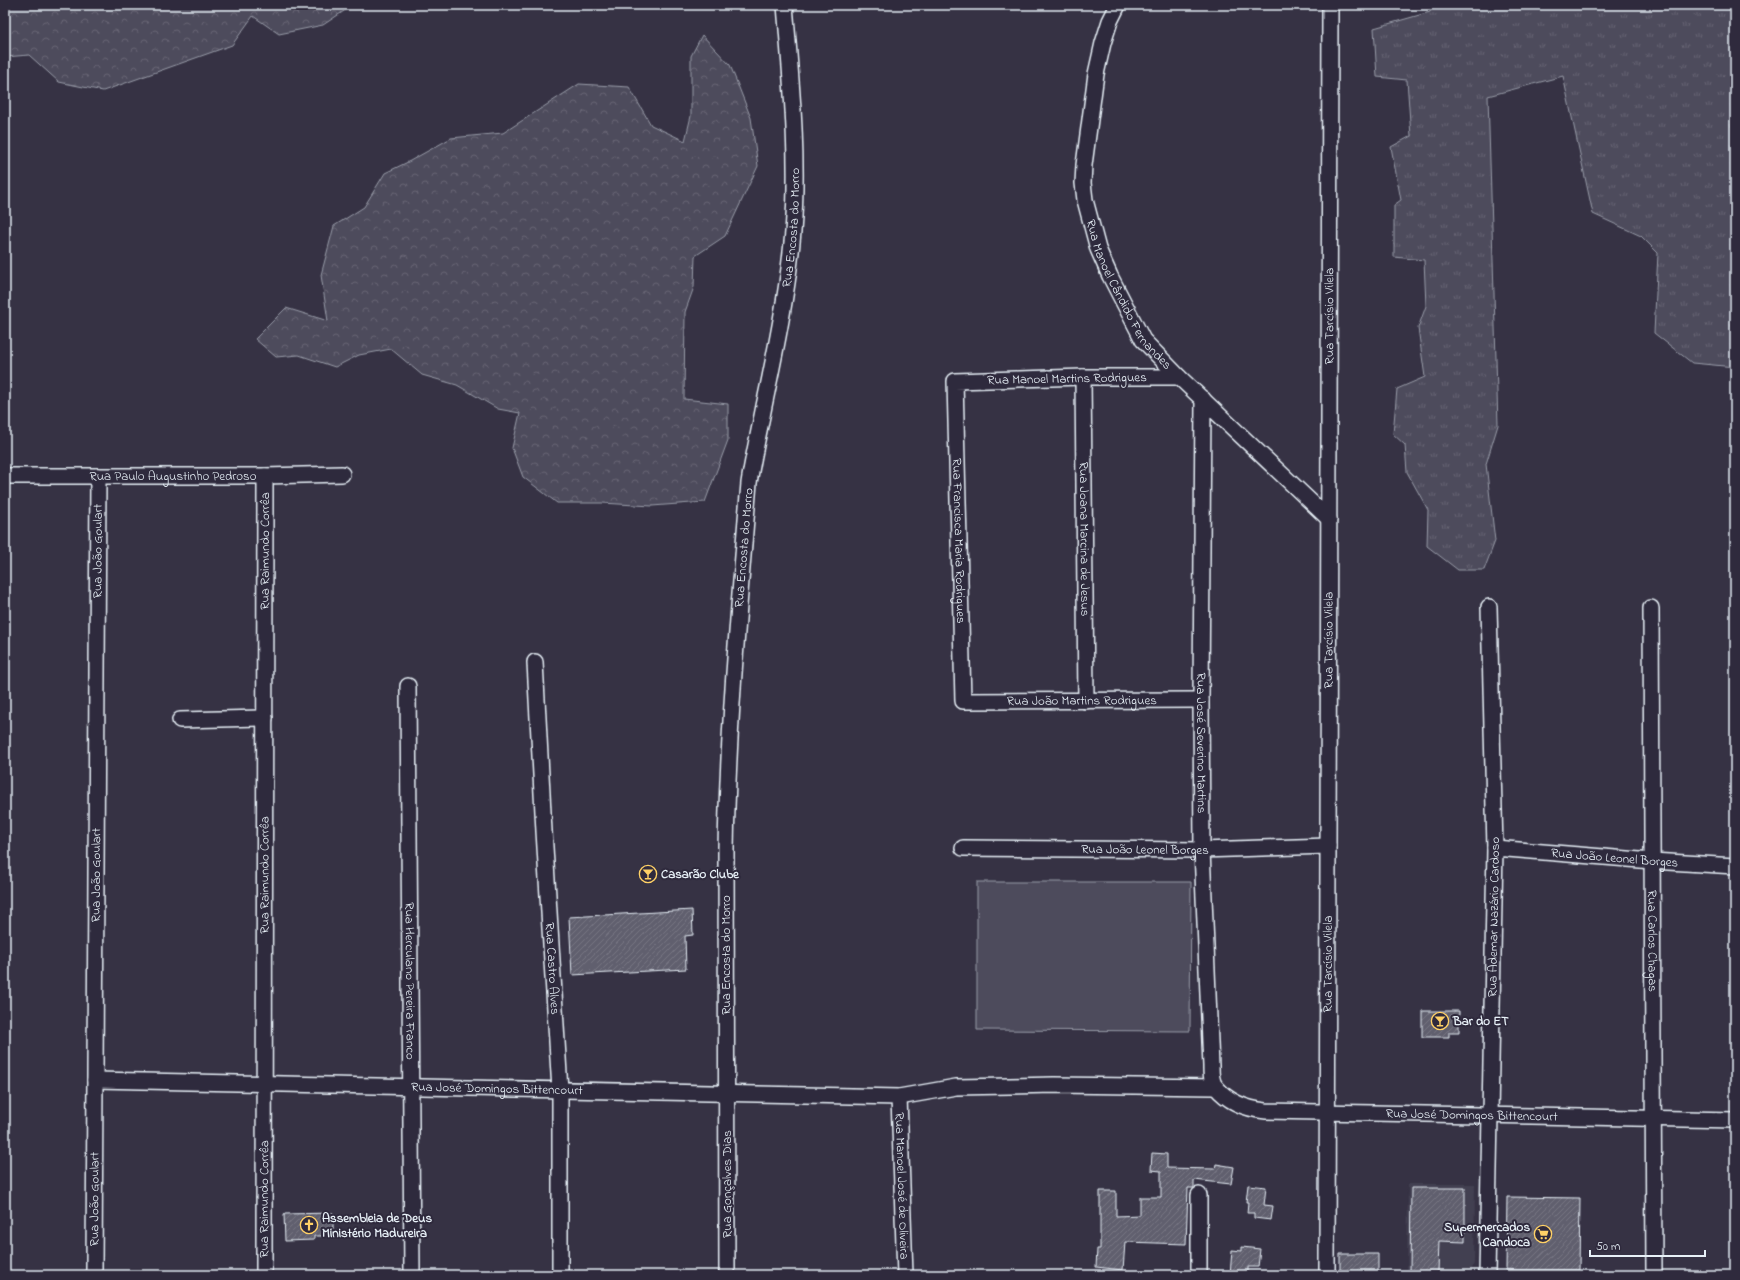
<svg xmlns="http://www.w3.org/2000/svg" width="1740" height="1280" font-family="'Indie Flower',sans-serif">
  <defs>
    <pattern id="grass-tufts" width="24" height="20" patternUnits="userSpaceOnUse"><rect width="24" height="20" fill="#4d4b5c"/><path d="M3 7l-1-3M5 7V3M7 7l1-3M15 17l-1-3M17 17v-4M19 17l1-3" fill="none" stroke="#676574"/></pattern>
    <pattern id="forest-crowns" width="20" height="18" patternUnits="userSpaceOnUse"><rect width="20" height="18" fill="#4d4b5c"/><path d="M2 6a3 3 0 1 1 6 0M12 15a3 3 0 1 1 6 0" fill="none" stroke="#676574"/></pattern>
    <pattern id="building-hatch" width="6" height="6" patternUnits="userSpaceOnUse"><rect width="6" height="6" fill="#605e6e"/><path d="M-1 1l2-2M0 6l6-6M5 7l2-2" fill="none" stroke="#777683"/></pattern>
  </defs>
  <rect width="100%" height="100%" fill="#363244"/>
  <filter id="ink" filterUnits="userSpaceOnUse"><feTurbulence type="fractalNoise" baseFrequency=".025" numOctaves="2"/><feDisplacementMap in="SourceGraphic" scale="8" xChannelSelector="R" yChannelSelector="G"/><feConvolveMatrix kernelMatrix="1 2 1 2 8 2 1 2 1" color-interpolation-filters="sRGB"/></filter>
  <g filter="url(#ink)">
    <!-- built -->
    <path fill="#433f51" d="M1408,1184H1475L1474,1263L1472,1269L1467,1274L1407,1275Z"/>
    <!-- grass -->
    <path fill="url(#grass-tufts)" stroke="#9a9eaa" d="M1431,5H1735V367L1692,363L1654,333L1658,253L1641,236L1593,214L1563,76L1488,96L1498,425L1486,464L1495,541L1484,570H1458L1427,546L1428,510L1407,472L1405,445L1393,434L1397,389L1425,377L1418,328L1426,306L1424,260L1394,257V205L1401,200L1391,147L1411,136L1407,80L1377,77L1374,28L1430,12Z"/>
    <!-- forest -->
    <path fill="url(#forest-crowns)" stroke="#9a9eaa" d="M5,5H353L323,25L279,34L253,16L232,45L103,91L59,82L29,55L5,57Z
      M702,35L730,65L751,118L758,166L725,236L695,256L694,287L685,312L684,399L728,404V440L705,502L652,506L602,503H557L523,477L512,448L520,413L498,409L457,385L422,375L391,349L359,355L335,367L299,355L276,357L255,339L286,308L328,321L321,275L334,226L364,207L385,173L410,161L451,138L503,133L579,84L629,87L651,125L685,141L691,116V56Z"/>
    <!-- green -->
    <path fill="#4d4b5c" stroke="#9a9eaa" d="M977,882H1191L1190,1031L977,1030Z"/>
    <!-- building -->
    <path fill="url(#building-hatch)" stroke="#e8f1f8" d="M692,910L693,935L685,936L686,969L572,975L569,917Z
      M1422,1011H1459V1032H1449V1037H1422Z
      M1152,1153L1167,1154V1168L1215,1169L1216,1164L1234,1167L1231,1184L1194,1180V1188H1188L1186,1244L1125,1242L1123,1270L1096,1267L1097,1249H1100V1191H1116V1216L1140,1215V1197H1161V1171L1151,1170Z
      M1248,1185L1266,1187L1264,1205L1273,1206L1271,1220L1254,1218V1213H1247L1248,1202H1246Z
      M1411,1188H1465V1242L1439,1241L1438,1272H1410Z
      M1507,1197L1580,1198L1579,1270H1506Z
      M333,1213V1236H314V1240L285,1241L284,1214Z
      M1242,1247L1260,1249L1258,1267H1248V1275H1230L1232,1250L1242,1251Z
      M1340,1254H1378V1275H1340Z"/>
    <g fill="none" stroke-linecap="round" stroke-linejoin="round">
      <defs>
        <g id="minor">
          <path id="s1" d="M1118,5L1110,21L1103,43L1096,74L1084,165L1083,183L1085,200L1098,249L1110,276L1143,340L1179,377L1329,519"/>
          <path id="s2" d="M1083,377L1086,701"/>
          <path id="s3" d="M1179,377H1083L955,381L963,701L1201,700"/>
          <path id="s4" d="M1203,399L1201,700L1202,850L1211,1066C1211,1073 1211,1082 1216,1087C1229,1103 1247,1109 1266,1111L1735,1120"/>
          <path id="s5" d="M5,476H265L342,474"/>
          <path id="s6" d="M1651,608L1654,1275"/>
          <path id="s7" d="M535,662L544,831L560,1090V1275"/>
          <path id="s8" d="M408,686L412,1275"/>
          <path d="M180,720L265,718"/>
          <path id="s9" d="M963,848L1202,850L1328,846"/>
          <path id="s10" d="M1495,848L1652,861L1735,866"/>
          <path id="s11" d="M95,1080L899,1097L956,1087L1054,1085L1215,1087"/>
          <path id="s12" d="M899,1097L905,1275"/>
          <path id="s13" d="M94,1275L98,476"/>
          <path id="s14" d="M264,1275L265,476"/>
          <path id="s15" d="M727,1275L726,849C728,727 739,605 749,483C753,457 759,432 764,406C776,349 788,290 793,232C799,156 791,80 785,5"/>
          <path d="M1199,1275V1195"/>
          <path id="s16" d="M1327,1275L1330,5"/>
          <path id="s17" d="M1487,1275L1495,848L1489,607"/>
        </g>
      </defs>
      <!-- minor casing -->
      <use href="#minor" stroke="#e8f1f8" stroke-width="18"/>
      <!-- minor -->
      <use href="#minor" stroke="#2f2a3d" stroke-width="15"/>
    </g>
  </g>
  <!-- icons -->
  <defs>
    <symbol id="bar-ring" viewBox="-11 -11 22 22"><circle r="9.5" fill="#2f2a3d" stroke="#ffd166" stroke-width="1.5"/><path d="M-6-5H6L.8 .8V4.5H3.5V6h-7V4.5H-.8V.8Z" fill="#ffd166"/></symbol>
    <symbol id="church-ring" viewBox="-11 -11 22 22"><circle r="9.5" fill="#2f2a3d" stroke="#ffd166" stroke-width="1.5"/><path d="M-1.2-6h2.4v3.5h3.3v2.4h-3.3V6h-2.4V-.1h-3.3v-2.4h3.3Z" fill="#ffd166"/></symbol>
    <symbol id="supermarket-ring" viewBox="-11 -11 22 22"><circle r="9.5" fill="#2f2a3d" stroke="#ffd166" stroke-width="1.5"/><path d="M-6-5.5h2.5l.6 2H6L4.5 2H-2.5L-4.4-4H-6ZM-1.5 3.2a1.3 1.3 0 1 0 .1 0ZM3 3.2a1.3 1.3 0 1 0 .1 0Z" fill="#ffd166"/></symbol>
  </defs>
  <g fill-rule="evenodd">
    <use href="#bar-ring" x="638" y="864" width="20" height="20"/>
    <use href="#bar-ring" x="1430" y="1011" width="20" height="20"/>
    <use href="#church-ring" x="299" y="1215" width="20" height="20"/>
    <use href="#supermarket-ring" x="1533" y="1224" width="20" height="20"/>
  </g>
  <g text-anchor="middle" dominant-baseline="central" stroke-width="4" stroke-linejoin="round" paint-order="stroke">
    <!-- street labels -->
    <g font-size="13" fill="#e8f1f8" stroke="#2f2a3d">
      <text stroke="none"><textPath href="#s15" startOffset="1052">Rua Encosta do Morro</textPath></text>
      <text stroke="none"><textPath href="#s1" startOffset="305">Rua Manoel Cândido Fernandes</textPath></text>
      <text stroke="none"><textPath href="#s16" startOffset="959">Rua Tarcísio Vilela</textPath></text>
      <text transform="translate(1067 379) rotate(-1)">Rua Manoel Martins Rodrigues</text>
      <text stroke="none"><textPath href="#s5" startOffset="168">Rua Paulo Augustinho Pedroso</textPath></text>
      <text stroke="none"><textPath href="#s2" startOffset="162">Rua Joana Marcina de Jesus</textPath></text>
      <text stroke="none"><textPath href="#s3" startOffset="384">Rua Francisca Maria Rodrigues</textPath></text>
      <text stroke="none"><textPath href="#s15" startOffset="728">Rua Encosta do Morro</textPath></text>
      <text stroke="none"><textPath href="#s13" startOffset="724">Rua João Goulart</textPath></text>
      <text stroke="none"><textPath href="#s14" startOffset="724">Rua Raimundo Corrêa</textPath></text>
      <text stroke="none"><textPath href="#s16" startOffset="635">Rua Tarcísio Vilela</textPath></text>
      <text stroke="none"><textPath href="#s3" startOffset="663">Rua João Martins Rodrigues</textPath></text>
      <text stroke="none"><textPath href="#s4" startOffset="344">Rua José Severino Martins</textPath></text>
      <text stroke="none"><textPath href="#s9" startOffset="182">Rua João Leonel Borges</textPath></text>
      <text stroke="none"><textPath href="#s10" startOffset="120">Rua João Leonel Borges</textPath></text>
      <text stroke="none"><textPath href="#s13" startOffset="400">Rua João Goulart</textPath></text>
      <text stroke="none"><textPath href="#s14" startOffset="400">Rua Raimundo Corrêa</textPath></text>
      <text stroke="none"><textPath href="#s17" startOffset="358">Rua Ademar Nazário Cardoso</textPath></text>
      <text stroke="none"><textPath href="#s6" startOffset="333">Rua Carlos Chagas</textPath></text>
      <text transform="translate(726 955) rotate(-90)">Rua Encosta do Morro</text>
      <text stroke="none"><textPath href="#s16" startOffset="311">Rua Tarcísio Vilela</textPath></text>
      <text stroke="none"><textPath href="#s7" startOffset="307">Rua Castro Alves</textPath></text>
      <text stroke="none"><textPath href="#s8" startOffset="295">Rua Herculano Pereira Franco</textPath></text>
      <text stroke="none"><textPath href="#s11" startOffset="402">Rua José Domingos Bittencourt</textPath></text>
      <text stroke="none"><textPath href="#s4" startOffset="952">Rua José Domingos Bittencourt</textPath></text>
      <text transform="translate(727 1184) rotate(-90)">Rua Gonçalves Dias</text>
      <text stroke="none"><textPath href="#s12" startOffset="89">Rua Manoel José de Oliveira</textPath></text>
      <text stroke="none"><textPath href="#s13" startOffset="76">Rua João Goulart</textPath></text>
      <text stroke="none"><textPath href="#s14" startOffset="76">Rua Raimundo Corrêa</textPath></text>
    </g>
    <!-- poi labels -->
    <g font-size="13" font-weight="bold" fill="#e8f1f8" stroke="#2f2a3d" text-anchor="start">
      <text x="661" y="874">Casarão Clube</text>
      <text x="1453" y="1021">Bar do ET</text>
      <text x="322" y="1218">Assembleia de Deus<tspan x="322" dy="15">Ministério Madureira</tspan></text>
      <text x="1530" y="1227" text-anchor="end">Supermercados<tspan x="1530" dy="15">Candoca</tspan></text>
    </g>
  </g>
  <!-- margin -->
  <rect width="1740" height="1280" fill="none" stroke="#2f2a3d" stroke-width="20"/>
  <rect x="10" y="10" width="1720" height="1260" fill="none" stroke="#e8f1f8" stroke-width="1.5" filter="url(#ink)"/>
  <!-- scale -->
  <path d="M1590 1250v6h115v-6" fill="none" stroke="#e8f1f8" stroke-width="2"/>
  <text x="1596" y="1250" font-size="12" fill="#e8f1f8" stroke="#2f2a3d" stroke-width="3" paint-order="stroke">50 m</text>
</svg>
